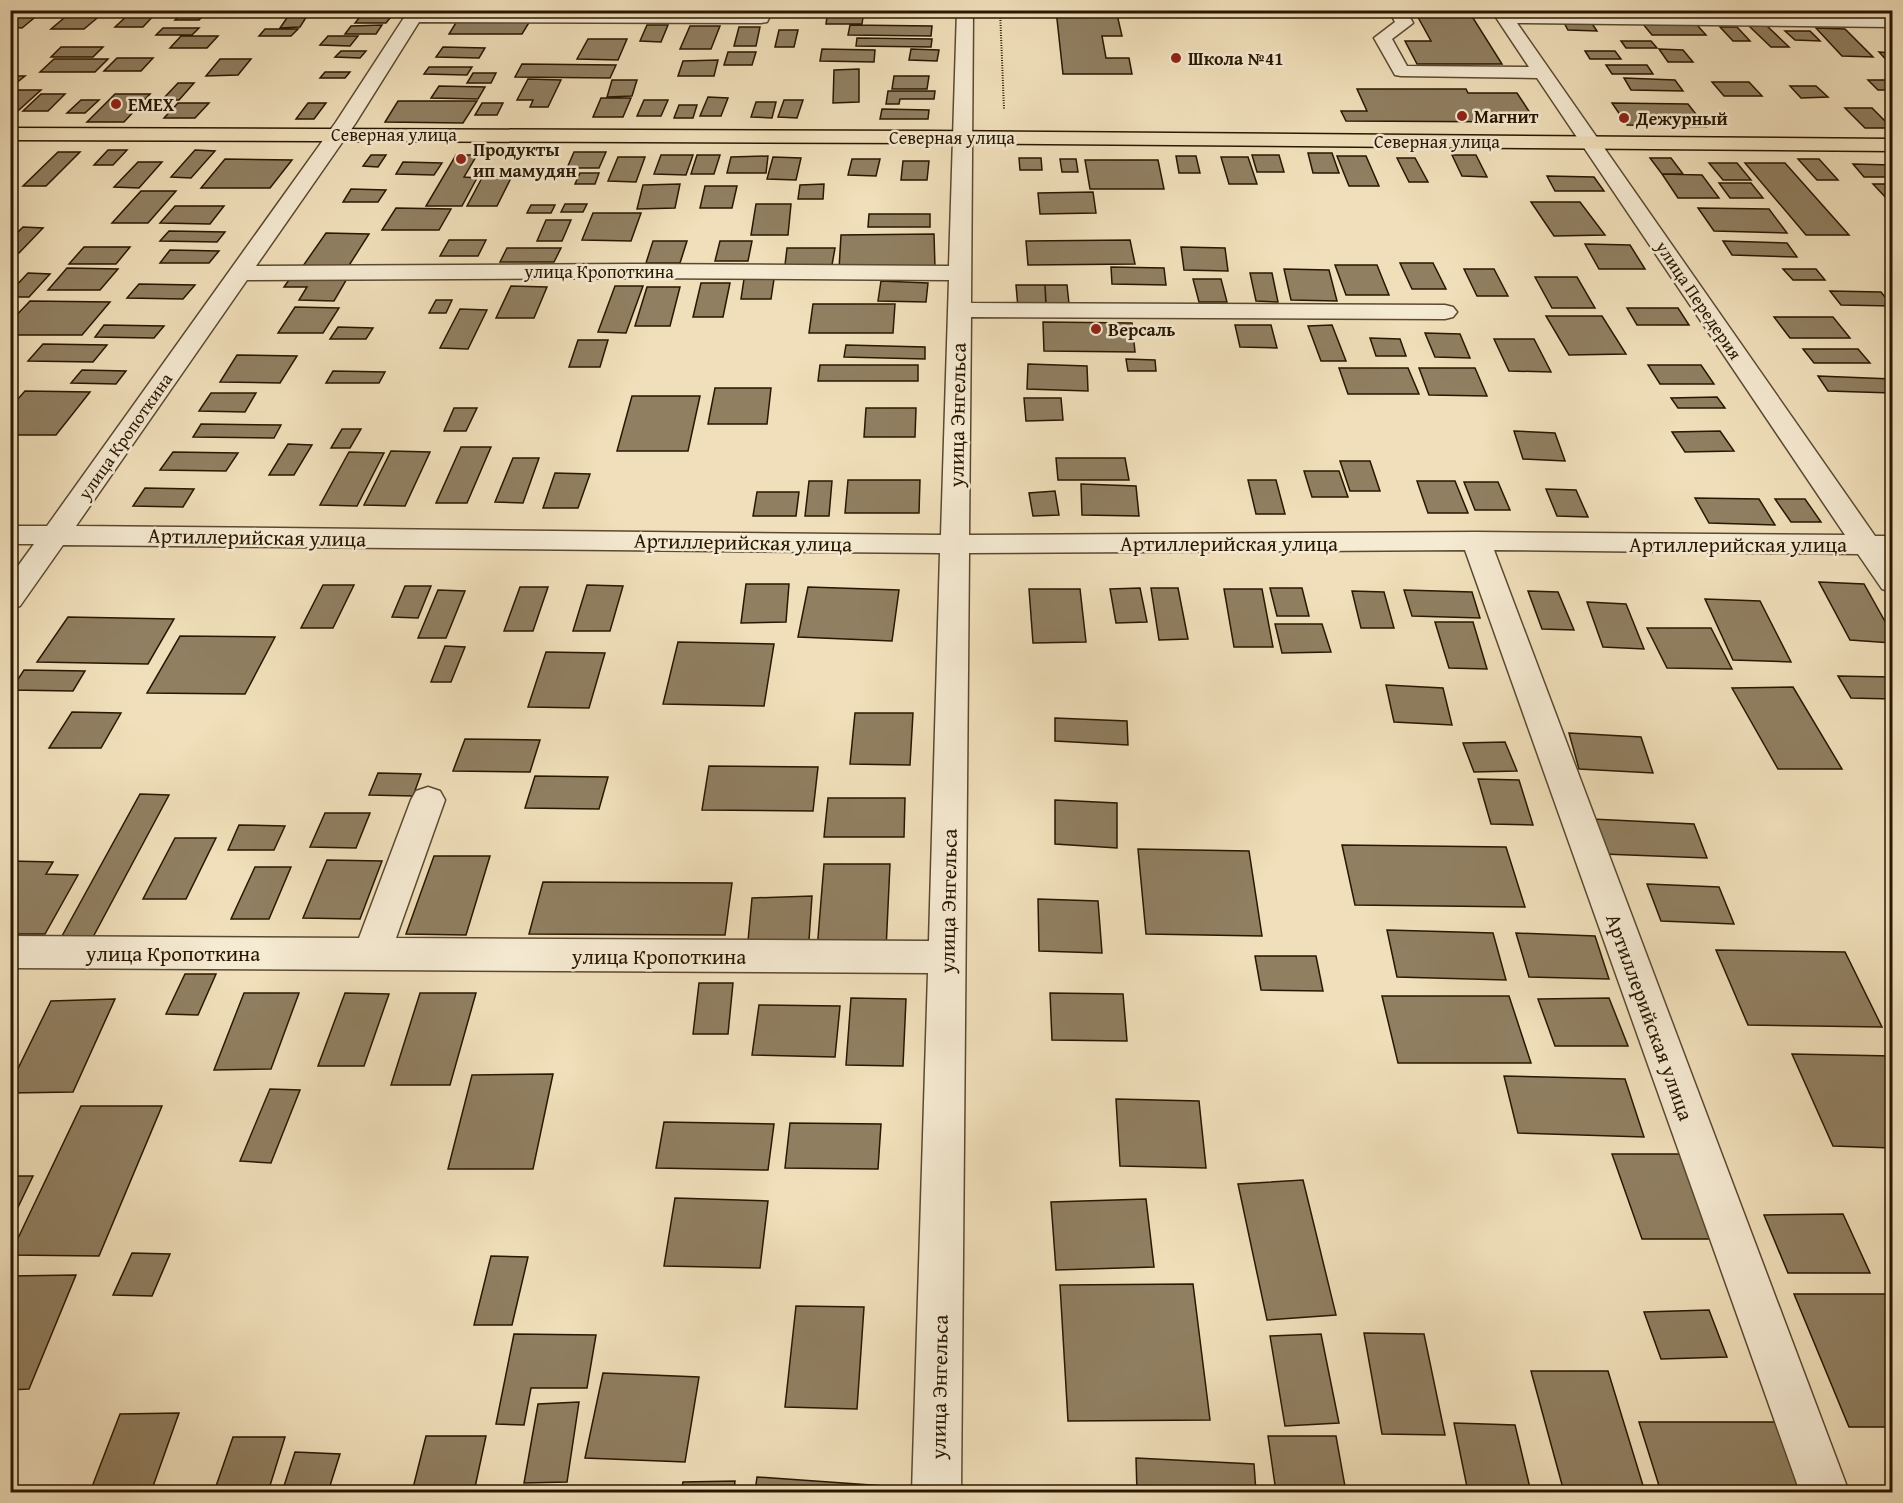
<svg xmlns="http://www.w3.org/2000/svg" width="1903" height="1503" font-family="'Gentium Book Plus',serif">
  <rect width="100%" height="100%" fill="#f0dfba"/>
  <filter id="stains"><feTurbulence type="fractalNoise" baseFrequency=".00333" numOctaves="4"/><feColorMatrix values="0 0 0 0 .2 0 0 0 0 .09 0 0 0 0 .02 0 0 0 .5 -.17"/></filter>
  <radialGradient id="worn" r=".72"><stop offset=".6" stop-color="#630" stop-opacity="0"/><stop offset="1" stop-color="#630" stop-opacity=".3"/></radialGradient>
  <!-- building -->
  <path fill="#907f61" stroke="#291701" stroke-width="1.5" d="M185,10H209L199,20H175Z
    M854,10H901V14H854Z
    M919,10H939V16H919Z
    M1056,10H1116L1122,36H1102L1106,58H1129L1132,74H1063Z
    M1414,10H1468L1502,64H1417L1405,41H1431Z
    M1577,10H1606L1610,16H1580Z
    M1742,10H1769L1775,17L1747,16Z
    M1782,10H1803L1808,15H1786Z
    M1858,10H1892V18H1865Z
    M310,11L300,27L280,28L291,12Z
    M14,13H40L22,28L10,27V16Z
    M70,13L102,14L84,29H51Z
    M156,13L143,27H115L129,14Z
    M363,13H394L386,23H355Z
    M827,17H863L862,24H826Z
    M457,21H530L522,34H449Z
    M1563,21L1591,22L1597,31L1568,30Z
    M1643,24L1697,25L1706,35H1652Z
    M382,25L376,34H345L351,26Z
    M647,25H668L661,42L640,41Z
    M850,25L932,26L931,36L848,35Z
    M690,26H720L711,49H680Z
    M1749,26H1767L1789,47H1771Z
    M739,27H760L756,46H734Z
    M1720,27H1737L1750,41H1733Z
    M163,28H199L192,35H156Z
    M1816,28L1845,29L1873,57L1842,56Z
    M265,29H298L291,36H259Z
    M779,30H798L794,47H775Z
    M1785,31H1810L1820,41L1795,40Z
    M181,36H218L207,48H170Z
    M328,36H358L350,46L320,45Z
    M857,38L932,39L931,47L856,46Z
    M588,39H627L618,60L577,59Z
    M1621,41H1651L1657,48H1626Z
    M61,47H103L93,57H51Z
    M443,47L485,48L479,58L436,57Z
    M822,49L875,50L874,62L820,61Z
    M911,49L939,50L937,61L909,60Z
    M1659,49L1683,50L1693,62H1668Z
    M341,51H366L360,58L335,57Z
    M1585,51H1615L1621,59H1590Z
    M728,52H756L752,65H724Z
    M1879,52L1892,53V64H1890Z
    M117,58H153L141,71H104Z
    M54,59H108L95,72H40Z
    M220,59H251L238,75L206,76Z
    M718,60L714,76H678L683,61Z
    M522,64L616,65L610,78L515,77Z
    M1606,65H1647L1653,74H1612Z
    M429,67H472L467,75L424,74Z
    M859,69V102L833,103L834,70Z
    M325,72H350L345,78H320Z
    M473,73H496L491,83H467Z
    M10,76H25L15,84H10Z
    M894,76H929L927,89H892Z
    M1624,78L1675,80L1683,91L1631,90Z
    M528,79L561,80L548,107H530L533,100H517Z
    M612,80H637L632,96L607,97Z
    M1868,80H1892V90H1878Z
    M1712,82H1749L1762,96H1724Z
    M178,83H194L179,100H162Z
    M439,86L485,87L478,99L431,98Z
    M1790,86H1816L1828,97L1801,98Z
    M1357,89H1466L1468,93H1517L1536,122L1346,121L1341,111H1367Z
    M10,90H41L10,118Z
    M888,91H935L934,99H900L899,104H886Z
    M41,94H65L48,111H23Z
    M115,94H150L124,122H87Z
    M708,97L728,98L721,116H700Z
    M601,98H631L623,117H593Z
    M81,100H99L85,113H67Z
    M644,100H668L661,116H637Z
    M784,100H803L797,118L778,117Z
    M398,101H477L463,123L385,122Z
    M756,102H776L772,118L751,117Z
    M178,103H209L195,118H164Z
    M308,103H326L314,119H296Z
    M482,103H503L497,115H475Z
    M1612,103L1688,104L1706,127L1627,125Z
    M679,105H697L693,118H674Z
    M1845,108H1872L1892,128H1865Z
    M882,109L929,110L928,119H880Z
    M108,150H127L113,165H94Z
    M195,150L215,151L191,178L171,177Z
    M58,152H80L46,186H23Z
    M574,152H606L599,168H567Z
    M1308,153H1332L1339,173H1313Z
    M371,155H386L378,167L363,166Z
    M456,155H477L464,177L477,178L462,206H426Z
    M661,155H693L686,175L654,174Z
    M697,155H720L714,174H691Z
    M1252,155H1279L1284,172H1257Z
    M1452,155H1476L1487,177L1462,176Z
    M768,156L766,173H727L731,157Z
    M1176,156H1196L1200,173H1179Z
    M1337,156H1366L1379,186H1349Z
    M618,157H645L636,182L608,181Z
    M773,157L801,158L796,180L767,179Z
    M1221,157H1248L1257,184H1229Z
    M1019,158H1041L1042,170H1020Z
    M1397,158H1415L1428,182H1409Z
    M1650,158H1671L1683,174H1662Z
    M225,159L292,160L270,188H201Z
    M852,159H880L876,176L848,175Z
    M1060,159H1076L1078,172H1062Z
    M1798,159H1819L1838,180H1817Z
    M1085,160H1158L1164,189H1090Z
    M903,161H929L927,180H901Z
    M138,162H162L139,188L114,187Z
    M403,162L442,163L434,175L396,174Z
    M1709,163H1737L1751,180H1723Z
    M1745,163H1785L1849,235H1806Z
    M1853,164L1892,165V177H1864Z
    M580,173H599L595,184H575Z
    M1662,174L1702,175L1719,198H1678Z
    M483,176H512L497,206H467Z
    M1547,176L1594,177L1604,191H1555Z
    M1719,183H1751L1763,198H1730Z
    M680,184L675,208L637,209L643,185Z
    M824,184L823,199H798L800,185Z
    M1873,184H1892V201H1889Z
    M705,186H737L732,208H700Z
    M351,189L386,190L378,202H343Z
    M141,191H176L148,223H112Z
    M1093,192L1096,213L1040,214L1038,193Z
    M1531,202H1580L1605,235L1554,236Z
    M565,204H587L583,212H561Z
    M756,204H791L788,235H751Z
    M531,205H555L551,213H527Z
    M175,206H224L210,224L160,223Z
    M396,208L451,209L439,230H382Z
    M1698,208L1769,209L1787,233L1714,231Z
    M593,213H641L631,241L582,240Z
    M869,214H930V227H868Z
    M546,220H571L562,241H537Z
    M23,227L43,228L19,253H10V240Z
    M169,231L225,232L217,242L160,241Z
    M326,233L369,234L348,267L303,266Z
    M934,234L935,268L839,269L841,235Z
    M449,240H486L478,256H440Z
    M1130,240L1135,264L1028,265L1026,241Z
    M653,241H687L680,263H646Z
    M720,241H752L748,261H715Z
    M1723,241L1787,243L1797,257L1732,255Z
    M1585,244L1630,245L1645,269H1599Z
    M84,247H130L116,264H69Z
    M1181,247L1225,248L1228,271L1184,270Z
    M507,248H561L554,262H500Z
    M787,248H835L832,265H785Z
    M170,250L219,251L209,263H160Z
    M1400,263H1433L1446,289H1412Z
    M1335,265H1377L1389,295H1346Z
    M1111,267L1164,268L1166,285L1112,284Z
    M67,268L118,269L100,290H48Z
    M1284,269L1329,270L1337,301L1291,300Z
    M1464,269H1494L1508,296H1477Z
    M1783,269H1816L1825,280H1793Z
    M28,273L50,274L29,297H10V292Z
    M1250,273H1272L1278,302L1256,301Z
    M291,277H348L334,301L299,300L307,287H284Z
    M1535,277H1577L1595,308H1552Z
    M744,279H774L771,299H741Z
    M1193,279H1221L1227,302H1199Z
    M881,281L928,283L926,302L878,301Z
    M701,283H730L723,317H693Z
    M139,284L195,285L183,299L127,298Z
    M1016,285H1045L1046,308H1018Z
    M1045,285H1067L1069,304L1046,303Z
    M511,286L547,287L534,318H496Z
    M615,286H643L626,333L598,332Z
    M647,287H680L670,326H635Z
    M1830,291L1881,292L1892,306L1841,305Z
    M436,300H452L446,313H429Z
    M30,301L110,302L82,335H10V322Z
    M813,304H895L893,333H809Z
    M295,307L339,308L323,333H278Z
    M1627,308H1678L1689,325H1637Z
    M460,309L487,310L468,349L440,348Z
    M1546,316H1602L1626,354L1569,355Z
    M1774,317H1833L1850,338H1790Z
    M1043,322L1132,323L1135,352L1044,351Z
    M104,325L164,326L154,338L95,337Z
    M1235,325H1271L1277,348L1240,347Z
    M1332,325L1346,361H1321L1308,326Z
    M338,327L373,328L366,339H330Z
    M1425,333L1460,334L1470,358L1435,357Z
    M1370,338L1400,339L1406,356H1376Z
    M1494,339H1534L1551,372L1509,371Z
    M578,340H608L600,367H569Z
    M43,344L107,345L93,362L28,361Z
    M846,345L925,347V359L844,357Z
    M1803,349H1858L1870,363H1814Z
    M237,355L297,356L280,383L220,382Z
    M1126,359L1155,360L1156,371H1128Z
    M1028,364L1087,366L1088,391L1027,389Z
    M820,365H918V381H818Z
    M1648,365H1701L1714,384H1660Z
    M1339,368H1408L1419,394H1348Z
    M1419,368H1475L1487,396L1429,395Z
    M82,370L126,371L116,384L71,383Z
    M333,371L385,372L379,383H326Z
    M1818,376L1892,379V393L1828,391Z
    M715,388H771L767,424H708Z
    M25,391L90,392L56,435H10V408Z
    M211,393H256L245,412L199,411Z
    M632,396H700L688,451H617Z
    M1717,397L1725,408H1678L1671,398Z
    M1024,398H1061L1063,420L1026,421Z
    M454,408H477L466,431H444Z
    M866,408H916L915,437H864Z
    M201,424L281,425L274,438L193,437Z
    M342,429H361L350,448H331Z
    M1514,431L1555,433L1565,461L1523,459Z
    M1720,431L1734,451L1685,452L1672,432Z
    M288,444L312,445L294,475H269Z
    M461,447H491L467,503H436Z
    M391,451L430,452L405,506L364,505Z
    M173,452L238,453L226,471L160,470Z
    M349,452L384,453L357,506L320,505Z
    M513,458H539L523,503L495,502Z
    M1056,458H1125L1129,480H1058Z
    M1340,461H1370L1380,491H1350Z
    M1304,471H1339L1348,497H1312Z
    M555,473L590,474L578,508H543Z
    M848,480H920L919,513H845Z
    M1248,480H1276L1285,514H1256Z
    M809,481H832L829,516H805Z
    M1417,481H1455L1468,513H1428Z
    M1464,482H1498L1510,510H1475Z
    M1081,484L1136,486L1139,516L1082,515Z
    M145,488L194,489L183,507L133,506Z
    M1546,489L1576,490L1588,517L1557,516Z
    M1055,491L1059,515L1033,516L1029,493Z
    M757,492H799L796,516H753Z
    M1695,498L1759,499L1775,525L1709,523Z
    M1775,499H1805L1821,522H1791Z
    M1819,582L1864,584L1892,634V643L1850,640Z
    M746,584H789L786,622L741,623Z
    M323,585H354L333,628H301Z
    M587,585L623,586L610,631H573Z
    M405,586H431L418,618L392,617Z
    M520,587H548L533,631H504Z
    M808,587L899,590L892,641L798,637Z
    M1140,588L1147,622L1116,623L1110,589Z
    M1151,588H1178L1188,639L1159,640Z
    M1270,588H1302L1309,616H1277Z
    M1029,589H1080L1086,642L1033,643Z
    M1224,589H1262L1273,647H1234Z
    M438,590L465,591L446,638H418Z
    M1404,590L1472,592L1480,618L1412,616Z
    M1352,591L1384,592L1394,628H1361Z
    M1528,591L1558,592L1574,630L1542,629Z
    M1705,599L1760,601L1791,662L1733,660Z
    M1587,602L1626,604L1644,649L1603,647Z
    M68,617L174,619L148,664L37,662Z
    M1435,622H1473L1487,669L1449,668Z
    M1275,624H1322L1331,652L1282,653Z
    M1647,628H1711L1732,669L1667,668Z
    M180,636L275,637L245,694L147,693Z
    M678,642L774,644L764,706L663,704Z
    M445,646L465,647L451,682H431Z
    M546,652L605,653L589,708L528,707Z
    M24,670L85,671L73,691L11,690Z
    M1838,676L1892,677V699L1851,698Z
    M1386,685L1443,688L1452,725L1394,722Z
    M1793,687L1842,769H1778L1732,688Z
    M72,712L121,713L101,748H49Z
    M855,713H913L910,765L850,764Z
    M1055,718L1127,721L1128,745L1055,741Z
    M1569,733L1641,737L1653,773L1579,769Z
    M465,739L540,740L530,772L453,771Z
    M1505,742L1517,771L1474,772L1463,743Z
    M709,766L818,767L813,811L702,810Z
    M378,773L421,774L413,796L369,795Z
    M535,776L608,777L599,809L525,808Z
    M1478,779L1519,780L1533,825L1491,824Z
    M140,794L169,795L93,937L62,936Z
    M828,798H905L904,837H824Z
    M1055,800L1117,803V848L1055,844Z
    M325,813H370L356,848L310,847Z
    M1592,819L1694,824L1707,858L1603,854Z
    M239,825L285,826L274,850H228Z
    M175,838H216L186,899H143Z
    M1342,845L1506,847L1525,907L1355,905Z
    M1138,849L1249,851L1262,936L1146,934Z
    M434,856H490L466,935L406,934Z
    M327,860L382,861L360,919L303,918Z
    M10,861L53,862L46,874L78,875L45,934H10Z
    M824,864H890L886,950H817Z
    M255,867H291L269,919H231Z
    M543,882L732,883L725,935L529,934Z
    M1647,884L1719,887L1734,924L1661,921Z
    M812,896L809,940L748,941L752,898Z
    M1038,899L1098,901L1102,953L1039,951Z
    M1387,930L1493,933L1506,980L1397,977Z
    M1516,933L1595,936L1609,979L1529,977Z
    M1716,950L1845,952L1882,1027L1748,1025Z
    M1255,956H1316L1323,991L1261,990Z
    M185,974H216L198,1015L166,1014Z
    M699,983H733L728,1034H693Z
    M244,993H299L271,1069L214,1070Z
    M345,993L389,994L364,1066H318Z
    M420,993H476L450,1085H391Z
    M1050,993L1123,994L1127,1041L1052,1040Z
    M1382,996H1509L1531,1063H1398Z
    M851,998L906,999L903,1066L846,1065Z
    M1609,998L1628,1046H1555L1538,999Z
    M115,999L73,1092L10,1093V1085L51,1001Z
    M759,1005L840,1006L835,1057L752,1055Z
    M1792,1054L1892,1056V1148L1833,1146Z
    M553,1074L533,1169H448L472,1075Z
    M1504,1076L1625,1079L1644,1137L1518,1133Z
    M270,1089L300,1090L271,1163L240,1161Z
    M1116,1099L1199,1101L1206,1168L1120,1166Z
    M81,1106H162L99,1256L10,1255Z
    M664,1122L774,1124L768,1170L656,1168Z
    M790,1123L881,1124L878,1169L785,1168Z
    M1612,1154H1688L1722,1239H1642Z
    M10,1176H33L10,1224Z
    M1303,1180L1336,1315L1267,1320L1238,1184Z
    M675,1198L768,1201L760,1268L664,1266Z
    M1146,1199L1154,1267L1056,1270L1051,1202Z
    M1843,1214L1870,1273H1788L1764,1215Z
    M132,1253L170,1254L152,1296L113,1295Z
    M491,1256L528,1257L512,1325H474Z
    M76,1275L29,1389L10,1390V1276Z
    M1193,1284L1210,1420L1068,1421L1060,1285Z
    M1794,1294H1888L1892,1304V1427H1849Z
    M796,1306L864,1307L857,1409L785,1407Z
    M1709,1310L1727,1357L1661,1359L1644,1312Z
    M1364,1333L1424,1334L1445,1435L1382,1434Z
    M514,1334L596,1335L587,1388H531L524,1425L496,1424Z
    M1321,1334L1339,1423L1285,1426L1270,1336Z
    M1531,1371H1608L1645,1492H1564Z
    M603,1373L699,1377L685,1462L585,1458Z
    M579,1402L567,1482L524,1483L538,1404Z
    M179,1413L151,1492H90L120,1414Z
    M1639,1422H1777L1804,1492H1661Z
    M1454,1423L1515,1425L1531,1492H1468Z
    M426,1436H486L474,1492H412Z
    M1268,1436H1336L1346,1492H1276Z
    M233,1437H285L268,1492H214Z
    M295,1452L340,1454L328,1492H282Z
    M1136,1458L1254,1464L1256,1492H1137Z
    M757,1477L885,1486V1492H755Z
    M735,1481L734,1492H681L683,1482Z"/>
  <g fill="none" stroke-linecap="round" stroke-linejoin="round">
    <defs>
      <path id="minor" d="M409,10L761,13L767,14L769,18L767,22L761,23L419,22L355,124L256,266L632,264L949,266L957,10H973L971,303L1445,305L1453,307L1457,312L1453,317L1445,319L971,317L969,535L1476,532L1845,535L1537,78L1401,76L1395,75L1374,38L1395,22L1389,10H1406L1413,23L1392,39L1407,66L1529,67L1491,10H1508L1509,13L1892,17V27L1517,23L1875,536H1892V554H1888L1892,561V592L1882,589L1858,554L1494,550L1849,1492H1800L1465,550L969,553L961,1492H912L928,973L10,968V936L359,938L411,800L416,791L428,787L440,791L445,800L396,938L929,941L940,553L63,545L20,606L10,609V577L34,544H10V526H47L336,122ZM632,278L949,280L941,535L76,526L247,280Z"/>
      <path id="major" d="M10,128L931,131L1892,139V151L931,143L10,140Z"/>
    </defs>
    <!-- minor casing -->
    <use href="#minor" stroke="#5b492f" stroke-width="3"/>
    <!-- major casing -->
    <use href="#major" stroke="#291701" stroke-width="3"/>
    <!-- path -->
    <path stroke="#291701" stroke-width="2" stroke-dasharray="1 1.5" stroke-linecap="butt" d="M1000,10L1004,109"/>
    <!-- minor -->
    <use href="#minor" fill="#f5ead2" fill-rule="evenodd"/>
    <!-- major -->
    <use href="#major" fill="#f0dfba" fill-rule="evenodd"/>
  </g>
  <!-- markers -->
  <g fill="#8f2418" stroke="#f5ead2" stroke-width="2">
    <circle cx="1176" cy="58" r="6"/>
    <circle cx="116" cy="104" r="6"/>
    <circle cx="1462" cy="116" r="6"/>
    <circle cx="1624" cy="118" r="6"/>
    <circle cx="461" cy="159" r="6"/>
    <circle cx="1096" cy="329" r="6"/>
  </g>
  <g text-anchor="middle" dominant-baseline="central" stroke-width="5" stroke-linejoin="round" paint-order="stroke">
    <!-- far-poi labels -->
    <g font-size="18" font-weight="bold" fill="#291701" stroke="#f5ead2" text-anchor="start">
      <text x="1188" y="58">Школа №41</text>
      <text x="128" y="104">EMEX</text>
      <text x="1474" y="116">Магнит</text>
      <text x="1636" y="118">Дежурный</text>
      <text x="473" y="149">Продукты<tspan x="473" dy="21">ип мамудян</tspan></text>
      <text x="1108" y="329">Версаль</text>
    </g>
    <!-- far-street labels -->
    <g font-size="18" fill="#291701" stroke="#f5ead2">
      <text x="394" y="134">Северная улица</text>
      <text x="952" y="137">Северная улица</text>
      <text x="1437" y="141">Северная улица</text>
      <text x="599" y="271">улица Кропоткина</text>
      <text transform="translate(1699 300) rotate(56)">улица Передерия</text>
      <text transform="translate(125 436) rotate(-55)">улица Кропоткина</text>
    </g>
    <!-- street labels -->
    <g font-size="21" fill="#291701" stroke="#f5ead2">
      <text transform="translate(957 415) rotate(-89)">улица Энгельса</text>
      <text transform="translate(257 537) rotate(1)">Артиллерийская улица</text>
      <text transform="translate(743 542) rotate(1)">Артиллерийская улица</text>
      <text x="1229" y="543">Артиллерийская улица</text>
      <text x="1738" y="544">Артиллерийская улица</text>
      <text transform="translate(948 901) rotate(-89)">улица Энгельса</text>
      <text x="173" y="953">улица Кропоткина</text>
      <text x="659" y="956">улица Кропоткина</text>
      <text transform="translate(1650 1017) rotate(70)">Артиллерийская улица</text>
      <text transform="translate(939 1387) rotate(-89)">улица Энгельса</text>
    </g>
  </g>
  <!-- margin -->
  <rect width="1903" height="1503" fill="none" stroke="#f0dfba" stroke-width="36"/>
  <rect x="12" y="12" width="1879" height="1479" fill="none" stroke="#291701" stroke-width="3"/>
  <rect x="18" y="18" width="1867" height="1467" fill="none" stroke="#291701" stroke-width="1.5"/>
  <rect width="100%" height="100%" filter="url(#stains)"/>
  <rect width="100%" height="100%" fill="url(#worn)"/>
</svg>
